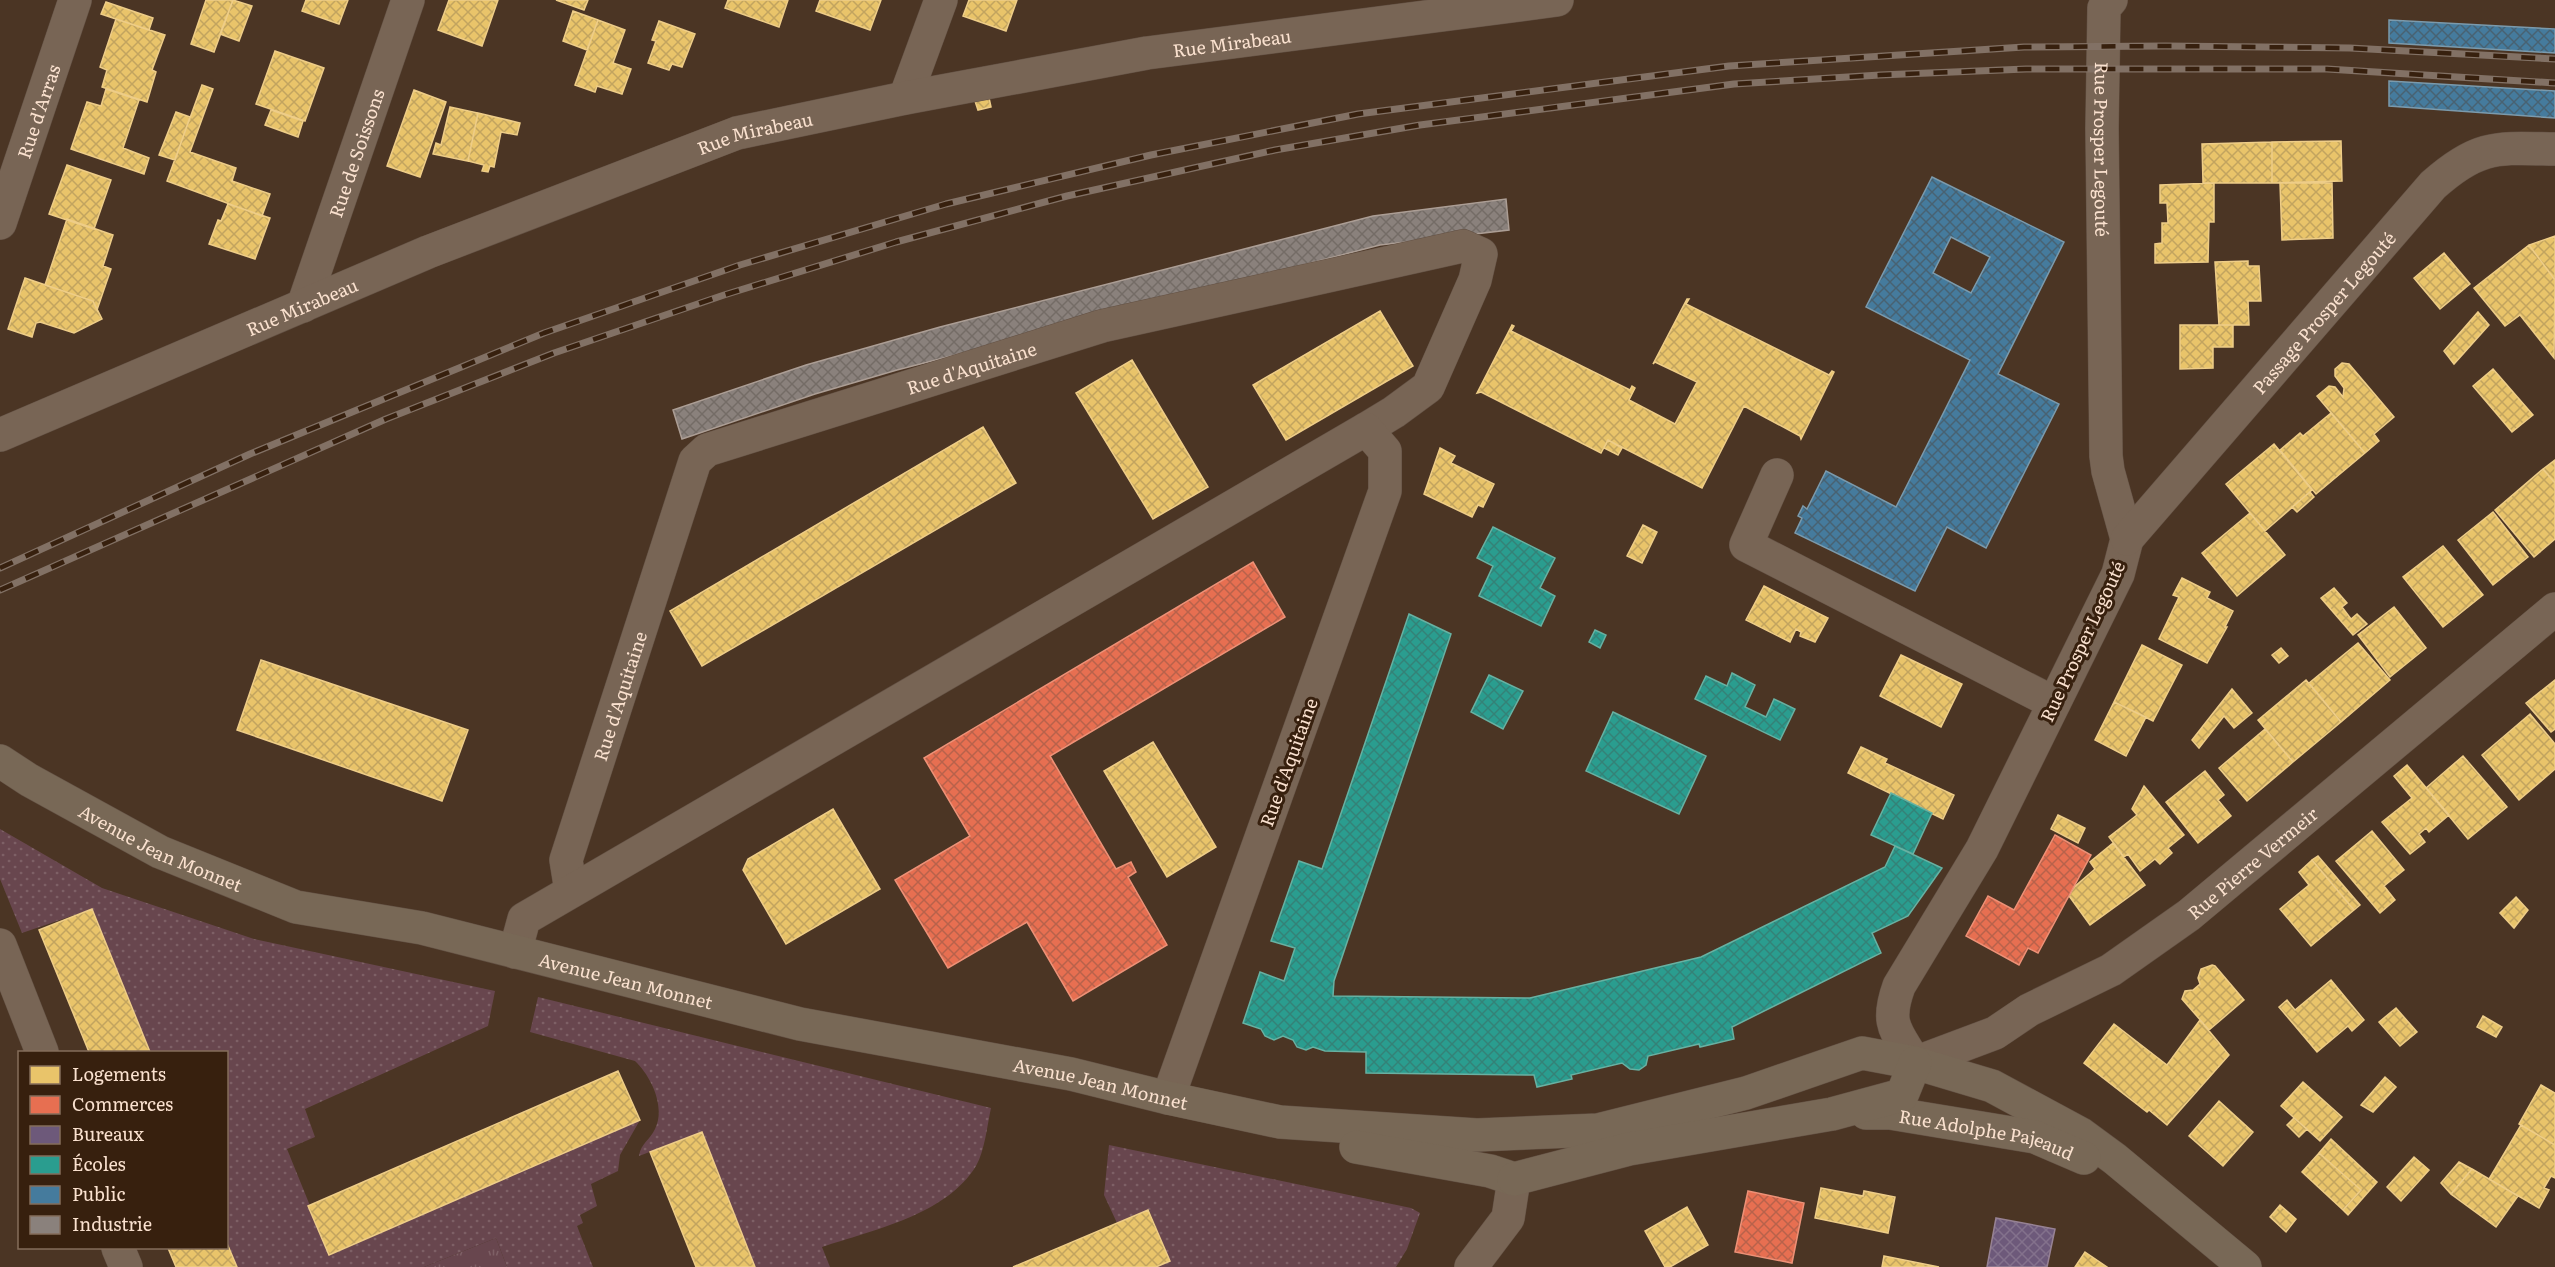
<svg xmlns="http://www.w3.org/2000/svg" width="2555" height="1267" font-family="Literata,serif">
  <defs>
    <pattern id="grass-dots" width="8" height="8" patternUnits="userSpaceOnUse" patternTransform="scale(1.5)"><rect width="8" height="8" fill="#68464e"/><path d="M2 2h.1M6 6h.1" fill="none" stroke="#7e6066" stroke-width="1.8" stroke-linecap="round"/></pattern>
    <pattern id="park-tufts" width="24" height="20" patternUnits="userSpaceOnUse" patternTransform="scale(1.5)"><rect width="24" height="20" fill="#68464e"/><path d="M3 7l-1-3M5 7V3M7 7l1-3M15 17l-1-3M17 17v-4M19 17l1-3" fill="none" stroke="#7e6066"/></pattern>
    <pattern id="homes-cross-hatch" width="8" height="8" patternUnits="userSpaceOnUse" patternTransform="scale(1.5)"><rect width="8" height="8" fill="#e9c46a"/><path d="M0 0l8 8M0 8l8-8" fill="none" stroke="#c2a45f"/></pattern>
    <pattern id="shops-cross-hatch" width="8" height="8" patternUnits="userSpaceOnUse" patternTransform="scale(1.5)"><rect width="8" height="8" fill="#e76f51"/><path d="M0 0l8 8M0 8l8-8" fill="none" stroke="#b8624b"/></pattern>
    <pattern id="offices-cross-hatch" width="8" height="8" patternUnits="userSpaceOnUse" patternTransform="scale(1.5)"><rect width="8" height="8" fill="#6d597a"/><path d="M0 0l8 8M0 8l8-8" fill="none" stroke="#83718c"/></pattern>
    <pattern id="schools-cross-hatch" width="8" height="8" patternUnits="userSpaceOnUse" patternTransform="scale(1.5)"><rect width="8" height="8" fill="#2a9d8f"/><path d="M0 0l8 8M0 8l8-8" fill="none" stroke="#348277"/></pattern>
    <pattern id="public-cross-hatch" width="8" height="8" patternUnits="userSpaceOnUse" patternTransform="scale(1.5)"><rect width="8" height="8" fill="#457b9d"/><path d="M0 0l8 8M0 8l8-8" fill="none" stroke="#486272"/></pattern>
    <pattern id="industry-cross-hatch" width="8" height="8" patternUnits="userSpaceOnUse" patternTransform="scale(1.5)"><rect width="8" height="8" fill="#8a817c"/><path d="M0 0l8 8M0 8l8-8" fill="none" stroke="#746c66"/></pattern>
  </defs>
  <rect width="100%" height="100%" fill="#4b3524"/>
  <!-- grass -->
  <path fill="url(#grass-dots)" d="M0,829L102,888L254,939L495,991L488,1026L305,1109L315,1137L287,1149L330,1255L640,1120L620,1155L618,1171L591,1184L597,1206L580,1215L583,1223L577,1226L593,1267H507L496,1238L424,1267H237L227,1241L226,1052H150L92,909L22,933L0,879Z
    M538,997L991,1108C987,1126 985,1150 976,1166C946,1215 873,1230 822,1247L830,1267H755L702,1132L639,1156C641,1143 650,1140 655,1129C666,1107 651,1076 635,1061L530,1032Z
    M1109,1145L1411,1208L1420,1213L1407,1249L1396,1267H1156L1170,1261L1149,1210L1117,1223L1104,1195Z"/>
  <!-- park -->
  <path fill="url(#park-tufts)" d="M496,1238L507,1267H424Z"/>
  <!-- homes -->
  <path fill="url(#homes-cross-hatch)" stroke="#eecd88" stroke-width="1.5" d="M206,0H233L214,52L191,44Z
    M233,0L252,6L239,41L220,34Z
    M306,0H348L339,24L302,11Z
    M449,0H498L482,46L438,30Z
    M556,0H588L584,10Z
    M728,0H788L779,27L725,8Z
    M820,0H881L870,30L816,11Z
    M969,0H1017L1006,31L963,16Z
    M106,2L153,18L149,30L101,14Z
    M573,11L598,20L587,50L563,41Z
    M116,19L165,35L152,70L156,72L147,102L102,87L107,70L100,67Z
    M598,20L625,30L613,63L631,69L622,94L597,86L595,92L575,85Z
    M659,21L695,34L682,67L672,64L669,70L648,63L656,41L652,40Z
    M275,51L324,68L305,121L256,104Z
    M202,85L213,89L190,152L236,168L232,181L270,194L262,216L167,181Z
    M106,89L139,100L123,148L149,158L144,174L71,149L87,102L101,106Z
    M414,90L446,102L420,177L387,166Z
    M989,98L991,107L978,110L975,101Z
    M450,107L478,113L468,161L433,154L436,143L441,145Z
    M271,110L303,121L298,137L265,125Z
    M176,112L190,117L175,160L159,155Z
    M478,113L520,123L517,135L501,132L494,167L490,166L488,172L482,171L484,165L468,161Z
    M2341,141L2342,181L2272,183V142Z
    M2272,142V183H2203L2202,144Z
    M67,165L111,180L94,229L49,214Z
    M2214,183V222H2209L2208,262L2155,263V244L2162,243V223H2168L2167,203H2160V185Z
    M2280,183H2332L2333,238L2282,240Z
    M228,204L270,218L255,259L209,244L218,220L221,221Z
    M67,219L113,235L103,266L111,269L97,310L93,301L45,285Z
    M2555,236V280L2529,245Z
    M2529,245L2555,280L2554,358L2520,315L2505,326L2474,288Z
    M2444,253L2470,284L2440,309L2414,278Z
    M2248,261V266H2259L2261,301H2248L2249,325H2219L2215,262Z
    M25,278L93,301L102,319L74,333L40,322L36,323L32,337L8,329Z
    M1687,299H1689L1686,304L1829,375L1832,371L1834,372L1801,439L1800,436L1744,406L1702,488L1608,440L1601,453L1481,392L1477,393L1512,325L1514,326L1511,331L1630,390L1632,386L1635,388L1629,400L1675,424L1697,382L1655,362L1653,364Z
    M1380,311L1413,366L1286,440L1253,385Z
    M2478,312L2489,325L2454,364L2444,351Z
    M2180,325H2233V347H2213V368L2180,369Z
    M1132,360L1208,487L1153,519L1076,393Z
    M2342,363L2349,364L2394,417L2374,434L2379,441L2365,453L2317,396L2329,386L2335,387L2343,397L2344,388L2335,376V369Z
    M2493,369L2533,415L2512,432L2473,386Z
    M2331,413L2365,453L2316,494L2280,450L2300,433L2303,436Z
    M983,427L1016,483L702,666L670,611Z
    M1608,440L1622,448L1618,455L1604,448Z
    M2274,444L2312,490L2265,531L2226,484Z
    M1440,448L1455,456L1451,463L1494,484L1483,507L1478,505L1472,517L1424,494Z
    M2555,460V483L2543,469Z
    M2543,469L2555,483V539L2534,557L2495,510Z
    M2310,492L2314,497L2297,512L2292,507Z
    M2493,512L2528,557L2493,585L2458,540Z
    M2250,513L2285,555L2237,596L2202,553Z
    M1643,525L1657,532L1642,563L1627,556Z
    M2443,546L2483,595L2443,627L2403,577Z
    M2182,578L2210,592L2207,598L2233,611L2225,627H2227L2207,663L2159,639L2179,597L2173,595Z
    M1764,586L1828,618L1815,642L1800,636L1801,632L1796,629L1790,642L1746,620Z
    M2334,588L2347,603L2342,607L2351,619L2357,614L2367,624L2353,635L2321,598Z
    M2394,607L2426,648L2390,677L2358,635Z
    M2358,643L2390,680L2341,722L2309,683Z
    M2142,645L2182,665L2153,721L2114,702Z
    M2281,648L2288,656L2279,663L2272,655Z
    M1901,655L1962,684L1941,727L1880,696Z
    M261,660L468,730L442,801L237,730Z
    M2306,680L2341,722L2293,762L2258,720Z
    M2555,680V729L2551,732L2526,703Z
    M2232,689L2252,713L2234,728L2224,716L2199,748L2192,740Z
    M2114,702L2146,717L2126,756L2095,740Z
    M2530,714L2555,744V769L2519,800L2482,755Z
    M2265,729L2293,762L2247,801L2219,768Z
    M1153,742L1216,847L1167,877L1104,771Z
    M1861,747L1887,759L1885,763L1954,795L1943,819L1848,773Z
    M2463,756L2507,807L2468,839L2426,788Z
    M2407,765L2449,815L2429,832L2426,828L2419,834L2425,842L2410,854L2382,822L2412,798L2394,776Z
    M2205,771L2224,795L2218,800L2231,816L2198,843L2166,802Z
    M2144,786L2184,835L2168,848L2172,853L2160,864L2155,859L2140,871L2128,854L2124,857L2109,837L2137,815L2132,809Z
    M833,809L880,889L786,944L743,870L748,859Z
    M2058,815L2085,828L2078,843L2051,829Z
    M2372,831L2404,870L2384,886L2395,900L2380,913L2336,861Z
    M2113,843L2145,885L2090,925L2069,896L2073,888L2095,869L2090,862Z
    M2318,856L2360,905L2354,910L2312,860Z
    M2312,860L2354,910L2311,946L2280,909L2309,885L2299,872Z
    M2516,897L2528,910L2514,928L2500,913Z
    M92,909L150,1052H89L39,930Z
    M2212,965L2215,966L2244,1000L2209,1030L2182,999L2185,991L2193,990L2200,984L2198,978L2201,969Z
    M2331,980L2364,1020L2352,1031L2348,1026L2317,1052L2279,1007L2287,1000L2295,1010Z
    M2396,1008L2417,1032L2400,1046L2379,1022Z
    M2483,1016L2502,1027L2496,1037L2477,1027Z
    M2200,1020L2229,1055L2167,1125L2149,1110L2147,1112L2084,1063L2114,1024L2167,1065Z
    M618,1071L640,1120L329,1255L308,1206Z
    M2385,1077L2396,1087L2373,1112L2361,1105Z
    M2303,1082L2342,1117L2320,1141L2281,1106Z
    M2541,1085L2555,1093V1145L2519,1124Z
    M2219,1101L2253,1132L2223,1166L2189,1136Z
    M2294,1118L2307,1129L2299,1137L2287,1125Z
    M2521,1125L2555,1145V1178L2551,1176L2544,1188L2549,1190L2539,1208L2489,1179Z
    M702,1132L755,1267H696L650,1152Z
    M2331,1139L2377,1182L2348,1215L2343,1210L2361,1190L2319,1153Z
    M2319,1153L2361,1190L2343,1210L2302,1172Z
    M2414,1157L2429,1170L2401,1201L2387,1187Z
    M2459,1162L2472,1169L2451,1194L2441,1183Z
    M2472,1169L2518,1196L2496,1227L2451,1194Z
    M1821,1188L1863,1196L1864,1191L1895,1197L1888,1233L1815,1218Z
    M2280,1205L2296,1219L2286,1232L2270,1217Z
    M1687,1207L1708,1245L1670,1267H1665L1645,1231Z
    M1148,1210L1170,1261L1156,1267H1013Z
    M226,1241L237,1267H176L168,1248H226Z
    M2085,1252L2107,1267H2075Z
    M1884,1256L1939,1267H1882Z"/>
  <!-- shops -->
  <path fill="url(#shops-cross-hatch)" stroke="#ed9177" stroke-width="1.5" d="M1253,562L1285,617L1050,756L1116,869L1131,862L1136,872L1128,877L1167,945L1073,1001L1027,922L948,968L895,880L970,836L924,758Z
    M2055,835L2091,855L2038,953L2028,948L2019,965L1966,936L1988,896L2014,910Z
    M1748,1191L1804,1203L1792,1263L1735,1252Z"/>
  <!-- offices -->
  <path fill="url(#offices-cross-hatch)" stroke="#978294" stroke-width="1.5" d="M1996,1218L2055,1229L2047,1267H1987Z"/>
  <!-- schools -->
  <path fill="url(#schools-cross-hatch)" stroke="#68b1a2" stroke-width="1.5" d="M1493,527L1555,558L1540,588L1555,596L1541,626L1479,596L1493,566L1477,558Z
    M1409,614L1451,634L1334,981L1333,996L1530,998L1701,957L1885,867L1895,846L1942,868L1908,916L1872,933L1881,953L1732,1027L1734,1039L1700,1047L1699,1044L1648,1056L1646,1065L1639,1070L1630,1069L1622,1063L1571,1075L1572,1079L1537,1087L1534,1075L1366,1073V1052L1325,1051L1313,1047L1306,1050L1297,1047L1293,1040L1283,1036L1274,1040L1265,1036L1261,1029L1243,1023L1260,972L1284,981L1295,948L1271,941L1299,861L1322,869Z
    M1595,630L1606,635L1600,648L1589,642Z
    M1732,673L1755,685L1745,707L1766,717L1774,699L1795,709L1780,740L1695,699L1706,676L1727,686Z
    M1489,675L1523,691L1503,729L1471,712Z
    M1613,712L1706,756L1679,814L1586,771Z
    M1891,793L1932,813L1913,854L1871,835Z"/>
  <!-- public -->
  <path fill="url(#public-cross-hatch)" stroke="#7b9aac" stroke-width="1.5" fill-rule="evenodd" d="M2389,20L2555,29V53L2389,43Z
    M2389,81L2555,91V118L2389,106Z
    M1932,177L2064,242L1998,374L2059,404L1986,548L1947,527L1915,591L1795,533L1802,518L1798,516L1803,506L1807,509L1826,471L1896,507L1970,360L1866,307ZM1951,237L1990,257L1971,293L1933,273Z"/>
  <!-- industry -->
  <path fill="url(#industry-cross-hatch)" stroke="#ac9e95" stroke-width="1.5" d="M1506,199L1509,230L1380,245L897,370L815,394L682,439L673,410L806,365L940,327L1373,216Z"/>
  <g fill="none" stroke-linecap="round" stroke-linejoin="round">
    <defs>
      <g id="minor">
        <path id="s1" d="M2111,0L2104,8L2102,128L2106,456L2108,471L2127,539L2118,574L1982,849L1899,986C1885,1025 1896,1030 1915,1063L1995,1033L2029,1010L2111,970L2189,915L2555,609"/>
        <path d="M905,98L941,0"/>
        <path id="s2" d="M0,223L75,0"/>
        <path id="s3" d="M303,306L408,0"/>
        <path id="s4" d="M0,435L428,252L737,133L905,98L1147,53L1557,0"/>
        <path d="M1777,475L1746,545L2054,703"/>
        <path id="s5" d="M2127,539L2433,185C2479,144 2497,148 2555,149"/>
        <path id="s6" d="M571,891L566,860L695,461L707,450L1102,326L1463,246L1481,254L1475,280L1428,387L1394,412L1366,429"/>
        <path d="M0,945L42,1052"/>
        <path d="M515,952L524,919L1366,429L1385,451V491L1168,1098"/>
        <path d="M118,1248L126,1267"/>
        <path d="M1471,1267L1508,1218L1514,1179"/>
      </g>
      <g id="major">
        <path id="s7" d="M0,761L29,780L160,852L296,907L422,928L800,1024L1071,1074L1168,1098L1280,1122L1477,1135L1598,1130L1746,1093L1862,1053L1915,1063L1992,1086L2081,1134L2115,1159L2245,1267"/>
        <path id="s8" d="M1866,1113H1890L2035,1137L2084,1158"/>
        <path d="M1356,1147L1490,1171L1514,1179"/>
        <path d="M1514,1179L1629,1149L1832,1114L1902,1095L1915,1063"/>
      </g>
    </defs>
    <!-- minor casing -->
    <use href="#minor" stroke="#635144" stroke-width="34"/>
    <!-- major casing -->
    <use href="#major" stroke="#635144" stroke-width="34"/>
    <!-- minor -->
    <use href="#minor" stroke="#786555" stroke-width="33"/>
    <!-- major -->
    <use href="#major" stroke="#786856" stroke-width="33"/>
    <defs>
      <path id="rail" d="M0,568L250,454L544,333L740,265L946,204L1151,155L1358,114L1729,66L2024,47L2165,46L2350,48L2555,59
        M0,590L386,419L554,353L724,295L896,242L1067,196L1275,150L1420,125L1734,84L1880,75L2026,69H2327L2555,83"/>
    </defs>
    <!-- rail casing -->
    <use href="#rail" stroke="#827165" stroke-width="7"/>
    <!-- rail -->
    <use href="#rail" stroke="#37200e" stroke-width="4.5" stroke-dasharray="14" stroke-linecap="butt"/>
  </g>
  <g text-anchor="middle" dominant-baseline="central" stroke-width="6" stroke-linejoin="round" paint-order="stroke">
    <!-- street labels -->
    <g font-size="18" fill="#fae1cf" stroke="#37200e">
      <text stroke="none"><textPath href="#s4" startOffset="1300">Rue Mirabeau</textPath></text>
      <text stroke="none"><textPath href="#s2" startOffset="118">Rue d'Arras</textPath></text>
      <text stroke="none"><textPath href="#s4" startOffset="814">Rue Mirabeau</textPath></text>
      <text stroke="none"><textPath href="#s1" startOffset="152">Rue Prosper Legouté</textPath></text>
      <text stroke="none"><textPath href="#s3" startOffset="162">Rue de Soissons</textPath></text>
      <text stroke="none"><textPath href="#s4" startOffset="328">Rue Mirabeau</textPath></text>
      <text stroke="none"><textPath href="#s5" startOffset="300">Passage Prosper Legouté</textPath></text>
      <text stroke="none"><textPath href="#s6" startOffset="744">Rue d'Aquitaine</textPath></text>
      <text transform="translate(2082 641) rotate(-65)">Rue Prosper Legouté</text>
      <text stroke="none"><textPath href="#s6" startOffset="204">Rue d'Aquitaine</textPath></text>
      <text transform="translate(1288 762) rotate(-70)">Rue d'Aquitaine</text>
      <text stroke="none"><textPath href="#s7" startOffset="183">Avenue Jean Monnet</textPath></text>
      <text stroke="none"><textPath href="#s1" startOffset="1526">Rue Pierre Vermeir</textPath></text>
      <text stroke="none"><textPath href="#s7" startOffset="669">Avenue Jean Monnet</textPath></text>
      <text stroke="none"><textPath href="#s7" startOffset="1155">Avenue Jean Monnet</textPath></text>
      <text stroke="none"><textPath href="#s8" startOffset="123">Rue Adolphe Pajeaud</textPath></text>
    </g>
  </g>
  <!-- legend -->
  <rect x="18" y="1051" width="210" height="198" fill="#37200e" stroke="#856d5b" stroke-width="1.5"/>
  <rect x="30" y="1066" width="30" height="18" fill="#e9c46a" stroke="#856d5b" stroke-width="1.5"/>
  <text x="72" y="1081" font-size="18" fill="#fae1cf">Logements</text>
  <rect x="30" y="1096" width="30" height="18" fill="#e76f51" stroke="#856d5b" stroke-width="1.5"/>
  <text x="72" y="1111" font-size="18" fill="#fae1cf">Commerces</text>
  <rect x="30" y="1126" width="30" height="18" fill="#6d597a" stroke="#856d5b" stroke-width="1.5"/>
  <text x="72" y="1141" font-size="18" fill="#fae1cf">Bureaux</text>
  <rect x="30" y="1156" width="30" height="18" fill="#2a9d8f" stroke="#856d5b" stroke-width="1.5"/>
  <text x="72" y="1171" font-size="18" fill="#fae1cf">Écoles</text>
  <rect x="30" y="1186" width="30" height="18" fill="#457b9d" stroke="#856d5b" stroke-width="1.5"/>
  <text x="72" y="1201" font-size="18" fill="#fae1cf">Public</text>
  <rect x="30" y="1216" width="30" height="18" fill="#8a817c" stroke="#856d5b" stroke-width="1.5"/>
  <text x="72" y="1231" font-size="18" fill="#fae1cf">Industrie</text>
</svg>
